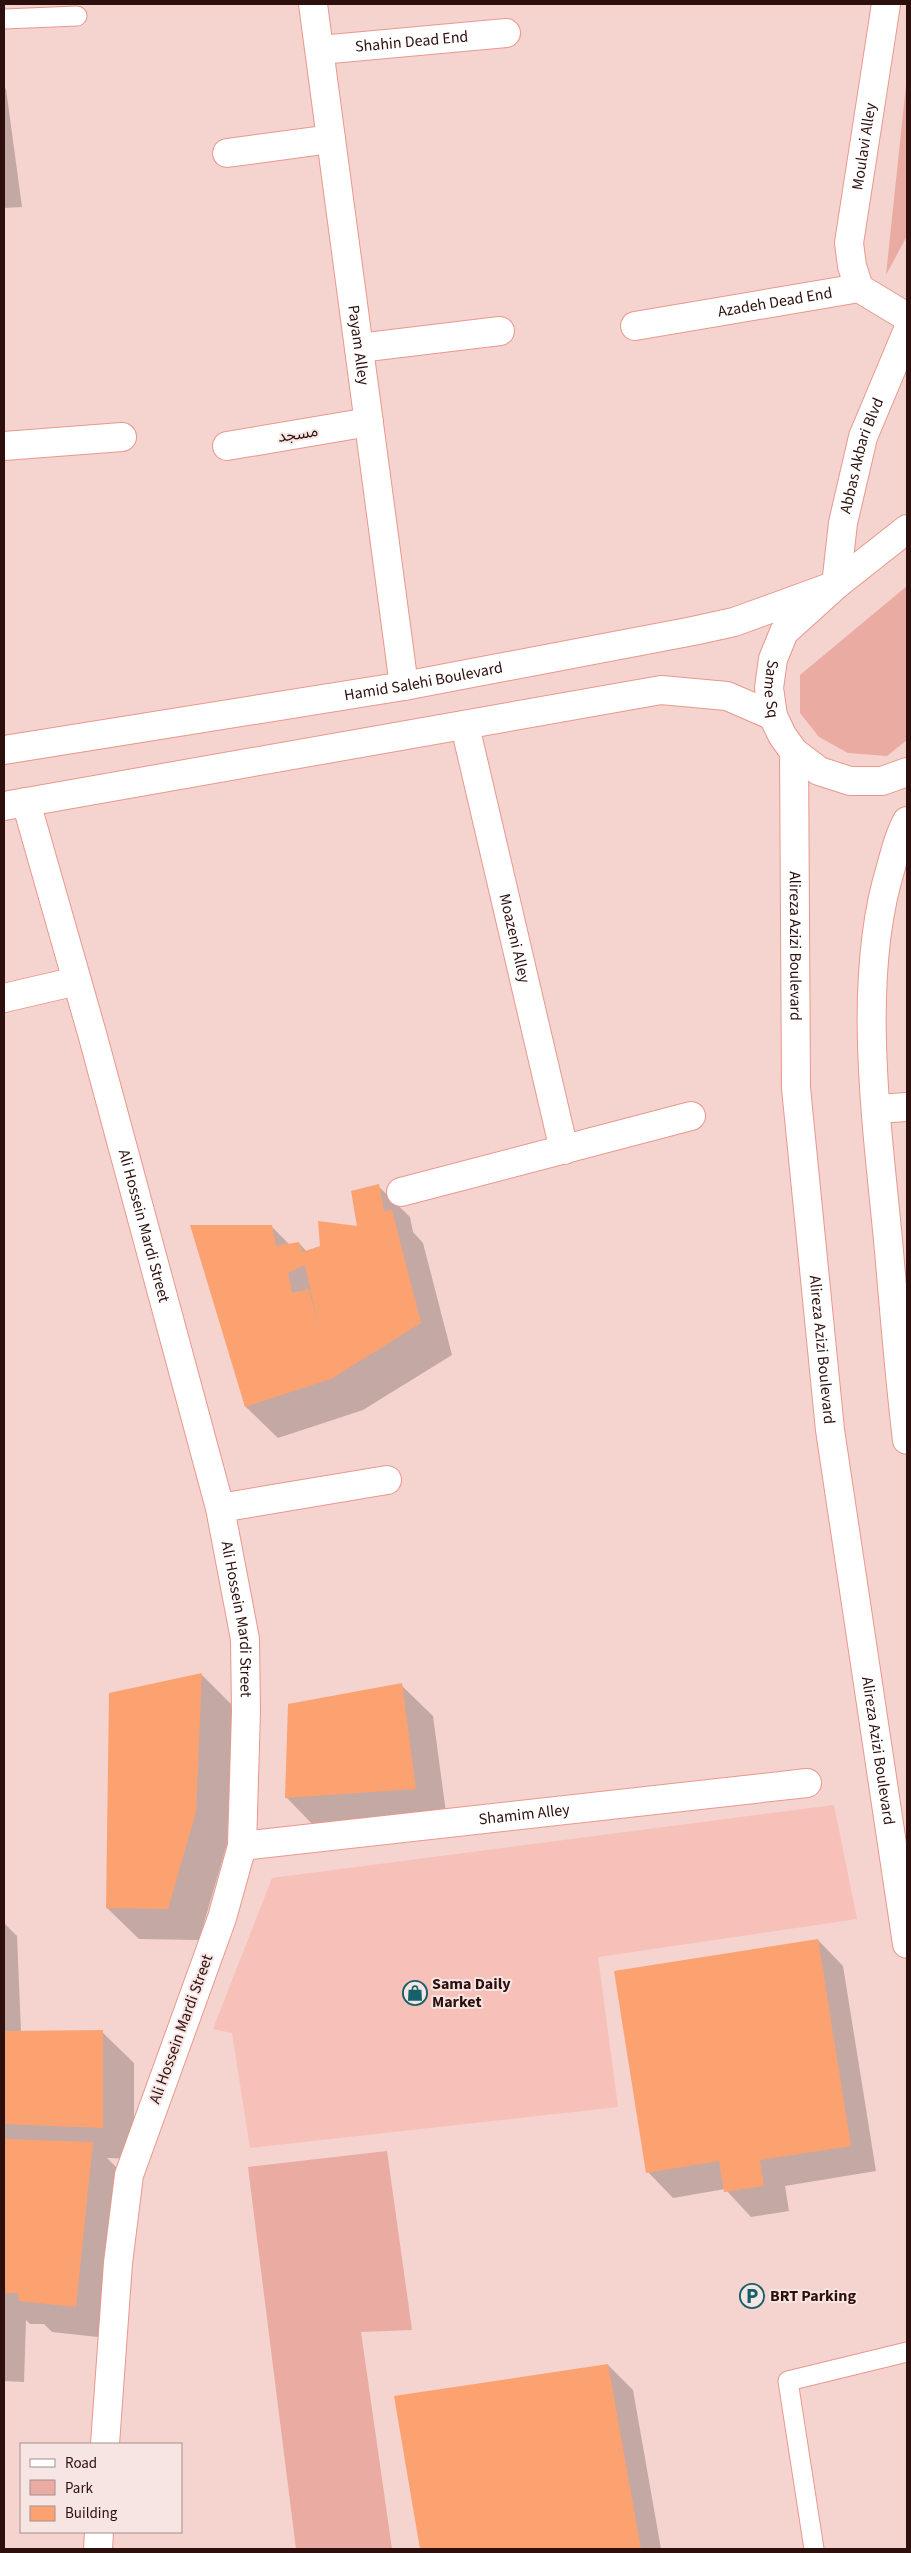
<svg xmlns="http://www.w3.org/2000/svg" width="911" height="2553" font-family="'Source Sans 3','Noto Sans Arabic',sans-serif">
  <rect width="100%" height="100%" fill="#f5d3ce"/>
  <!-- built -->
  <path fill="#f7c1b9" d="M834,1805L857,1919L598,1957L618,2107L250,2148L232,2033L213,2029L272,1878Z"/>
  <!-- green -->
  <path fill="#eaaba2" d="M907,76V236L886,275Z
    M907,586V740L887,756L848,753L819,737L800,713V675Z
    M387,2151L412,2330L361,2332L392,2549H296L248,2167Z"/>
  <!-- shadow -->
  <path fill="#0003" d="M4,87L6,89L22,207L4,208Z
    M378,1186L410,1217L413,1232L423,1243L452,1355L363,1410L278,1438L246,1407L191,1226H271L290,1245L299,1243L307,1252L321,1247L359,1227Z
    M202,1675L233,1706L227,1844L199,1940L139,1939L107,1908Z
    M401,1685L433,1716L447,1820L317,1829L286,1797Z
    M4,1923L17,1936L21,2032H102L134,2063V2159L107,2158L124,2175L107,2338L52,2332L44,2324H30L26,2320L24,2382L4,2381Z
    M818,1940L843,1966L876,2171L785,2186L789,2211L751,2217L725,2189L673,2198L648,2172Z
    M608,2365L633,2390L661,2549H421L396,2397Z"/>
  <!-- building -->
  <path fill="#fca271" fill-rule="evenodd" d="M379,1184L384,1211L392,1210L421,1323L331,1379L245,1407L190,1225H272L276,1246L299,1242L302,1252L320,1246L318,1221L357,1226L351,1191ZM305,1265L320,1332L309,1289L292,1293L288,1273Z
    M202,1673L196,1812L168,1909L106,1908L109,1693Z
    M402,1683L416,1789L285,1798L288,1704Z
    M818,1939L851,2146L760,2160L764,2186L724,2192L719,2161L646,2173L614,1971Z
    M103,2030V2128L4,2124V2031Z
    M4,2139L93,2142L76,2307L19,2301L18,2293H4Z
    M608,2364L641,2549H420L394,2396Z"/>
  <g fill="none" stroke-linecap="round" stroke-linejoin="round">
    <defs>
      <path id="lane" d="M4,19L77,16
        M814,2549L788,2381L907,2352"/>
      <g id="street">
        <path id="s1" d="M313,4L404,686"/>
        <path id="s2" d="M320,50L506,33"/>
        <path d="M227,153L331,139"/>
        <path id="s3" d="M859,288L852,266L849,243L886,4"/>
        <path id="s4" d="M635,326L859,288L907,317"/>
        <path d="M359,348L500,331"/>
        <path d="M4,446L122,437"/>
        <path d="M227,446L369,422"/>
        <path id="s5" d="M465,726L564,1150"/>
        <path id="s6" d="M26,802L93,1037L220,1508L245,1639L246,1712L242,1846L222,1918L129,2175L118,2263L105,2444"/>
        <path d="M4,998L77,981"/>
        <path d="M876,1109L907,1107"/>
        <path d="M401,1192L691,1116"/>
        <path d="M220,1508L387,1480"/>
        <path id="s7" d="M242,1846L807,1783"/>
        <path d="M98,2549L99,2532"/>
      </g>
      <g id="secondary">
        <path id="s8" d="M907,529L836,585L784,632L773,659L769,688L773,716L782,735L794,752L819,771L850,781H882L907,772"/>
        <path id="s9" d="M4,750L404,686L693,631L734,622L836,585L843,523L863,437L907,332"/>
        <path id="s10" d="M794,752L796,1088L830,1430L907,1944"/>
        <path d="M4,806L661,690L727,696L773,716"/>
        <path d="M907,821C899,835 895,852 891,867C856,980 877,1124 888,1240C894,1307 899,1374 907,1440"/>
      </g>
    </defs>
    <!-- lane casing -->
    <use href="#lane" stroke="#e7998d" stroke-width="21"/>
    <!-- street casing -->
    <use href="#street" stroke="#e7998d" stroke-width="30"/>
    <!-- secondary casing -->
    <use href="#secondary" stroke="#e7998d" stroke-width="30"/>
    <!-- lane -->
    <use href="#lane" stroke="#fff" stroke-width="19"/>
    <!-- street -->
    <use href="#street" stroke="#fff" stroke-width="28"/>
    <!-- secondary -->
    <use href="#secondary" stroke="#fff" stroke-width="28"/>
  </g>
  <!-- icons -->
  <defs>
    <symbol id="shop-ring" viewBox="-11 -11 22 22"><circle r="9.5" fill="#f6e5e2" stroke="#14616c" stroke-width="1.5"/><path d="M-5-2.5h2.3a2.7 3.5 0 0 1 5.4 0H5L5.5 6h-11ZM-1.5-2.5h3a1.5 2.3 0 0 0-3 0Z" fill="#14616c"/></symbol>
    <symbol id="parking-ring" viewBox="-11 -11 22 22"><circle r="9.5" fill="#f6e5e2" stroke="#14616c" stroke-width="1.5"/><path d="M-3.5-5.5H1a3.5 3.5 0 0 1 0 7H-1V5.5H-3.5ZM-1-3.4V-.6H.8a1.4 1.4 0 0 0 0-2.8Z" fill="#14616c"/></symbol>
  </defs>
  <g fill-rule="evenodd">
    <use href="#shop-ring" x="401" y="1979" width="28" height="28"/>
    <use href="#parking-ring" x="738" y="2282" width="28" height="28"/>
  </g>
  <g text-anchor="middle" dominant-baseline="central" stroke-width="4" stroke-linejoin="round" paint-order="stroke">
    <!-- street labels -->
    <g font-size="16" fill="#2d100d" stroke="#f6e5e2">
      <text stroke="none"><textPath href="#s2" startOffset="92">Shahin Dead End</textPath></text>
      <text stroke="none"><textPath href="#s3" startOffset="144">Moulavi Alley</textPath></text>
      <text stroke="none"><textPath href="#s4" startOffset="142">Azadeh Dead End</textPath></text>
      <text stroke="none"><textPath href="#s1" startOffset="344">Payam Alley</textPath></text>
      <text transform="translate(298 434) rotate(-9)">مسجد</text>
      <text stroke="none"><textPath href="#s9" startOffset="982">Abbas Akbari Blvd</textPath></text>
      <text stroke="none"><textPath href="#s9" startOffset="425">Hamid Salehi Boulevard</textPath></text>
      <text stroke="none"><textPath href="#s8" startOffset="220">Same Sq</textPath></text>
      <text stroke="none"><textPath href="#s5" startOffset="218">Moazeni Alley</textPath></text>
      <text stroke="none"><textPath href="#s10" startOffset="194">Alireza Azizi Boulevard</textPath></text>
      <text stroke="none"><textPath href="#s6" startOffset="440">Ali Hossein Mardi Street</textPath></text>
      <text stroke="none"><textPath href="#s10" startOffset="599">Alireza Azizi Boulevard</textPath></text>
      <text stroke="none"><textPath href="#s6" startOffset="845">Ali Hossein Mardi Street</textPath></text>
      <text stroke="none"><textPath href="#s10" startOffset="1004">Alireza Azizi Boulevard</textPath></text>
      <text stroke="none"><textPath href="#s7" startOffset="284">Shamim Alley</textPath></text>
      <text transform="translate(181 2029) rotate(-70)">Ali Hossein Mardi Street</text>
    </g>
    <!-- poi labels -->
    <g font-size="16" font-weight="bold" fill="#2d100d" stroke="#f6e5e2" text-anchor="start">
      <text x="432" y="1984">Sama Daily<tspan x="432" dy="18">Market</tspan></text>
      <text x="770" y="2296">BRT Parking</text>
    </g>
  </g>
  <!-- border -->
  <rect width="911" height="2553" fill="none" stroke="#2d100d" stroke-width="10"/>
  <!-- legend -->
  <rect x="20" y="2443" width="162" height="90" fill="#f6e5e2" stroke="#a6908d"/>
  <rect x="30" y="2459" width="25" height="8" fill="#ffffff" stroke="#a6908d"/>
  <text x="65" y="2468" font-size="15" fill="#2d100d">Road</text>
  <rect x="30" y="2480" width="25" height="15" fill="#eaaba2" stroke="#a6908d"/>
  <text x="65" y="2493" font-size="15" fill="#2d100d">Park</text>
  <rect x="30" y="2506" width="25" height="15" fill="#fca271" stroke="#a6908d"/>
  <text x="65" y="2518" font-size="15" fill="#2d100d">Building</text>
</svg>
